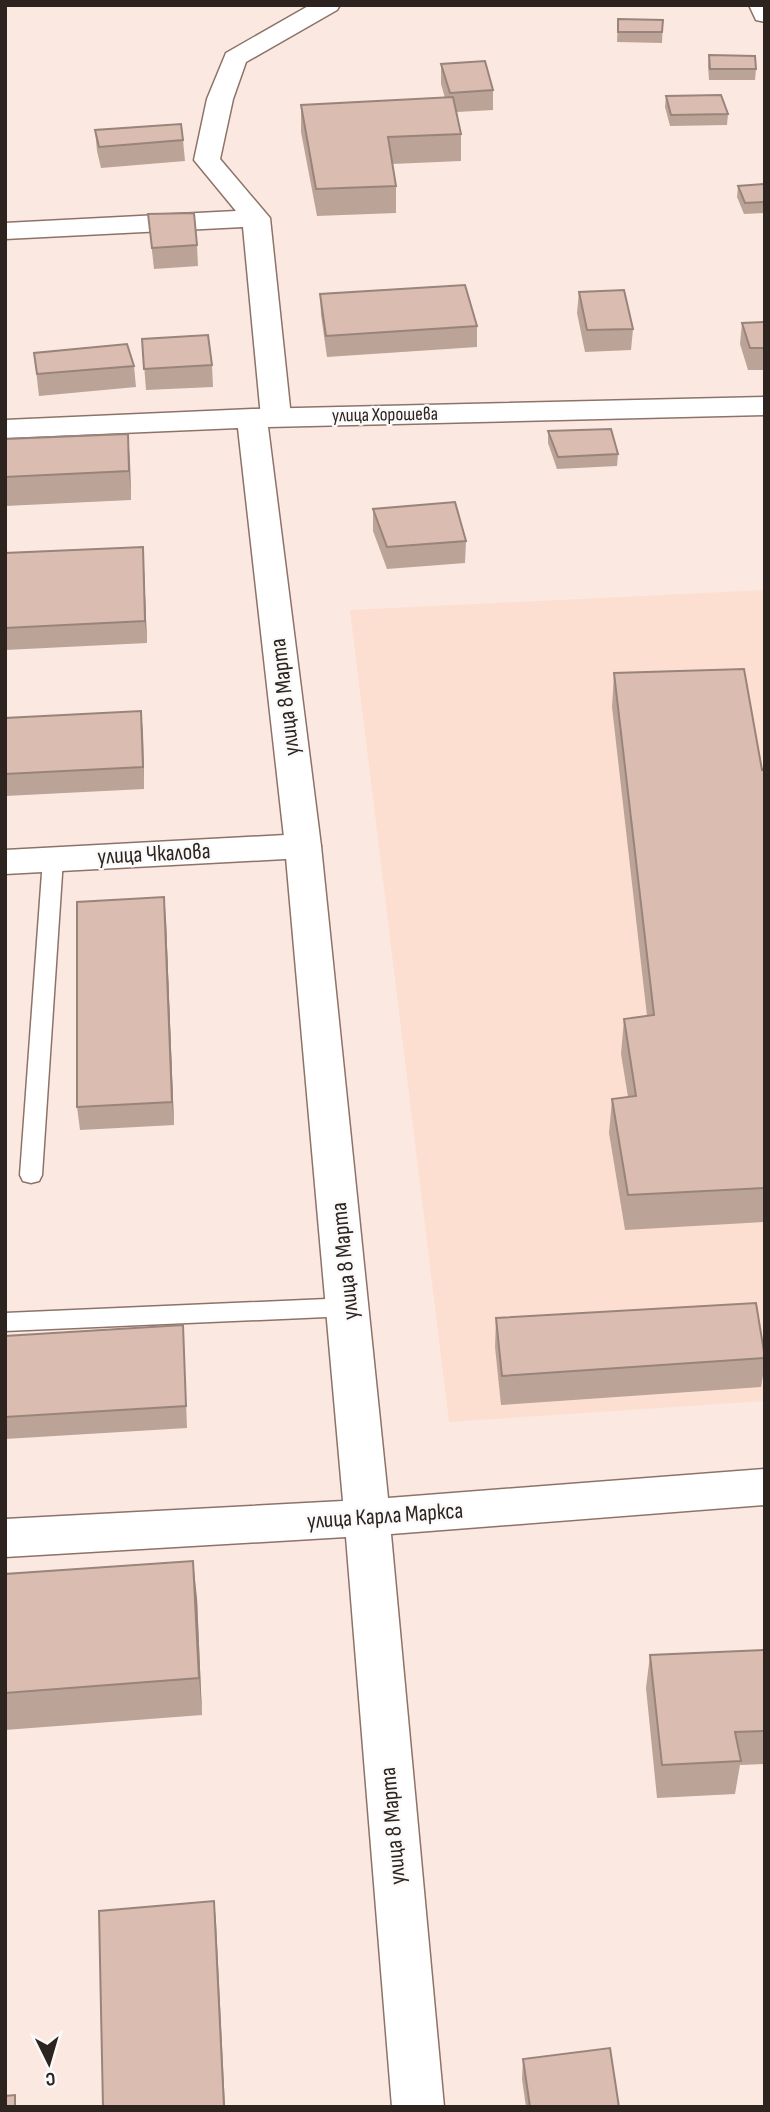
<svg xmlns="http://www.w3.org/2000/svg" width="770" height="2112" font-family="'Sofia Sans Condensed',sans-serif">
  <rect width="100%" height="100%" fill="#fbe9e1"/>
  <!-- built -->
  <path fill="#fddfd1" d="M765,590V1401L449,1422L350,610Z"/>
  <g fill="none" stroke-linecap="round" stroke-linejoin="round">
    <defs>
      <path id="lane" d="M53,853L60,854L63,859L42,1175L39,1181L31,1183L23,1181L20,1175L43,859L46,854Z
        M349,1298L357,1301L360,1307L357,1313L349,1316L5,1331V1313Z"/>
      <path id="street" d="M310,5H340L337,10L246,62L233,99L220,159L270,218L291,417L287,423L276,426L265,423L261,417L243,227L5,239V223L236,211L194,160L207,99L226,53Z
        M749,5H765V22L756,20Z
        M303,834L316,838L321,846L316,854L303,858L5,874V850Z"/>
      <path id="secondary" d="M765,397V415L268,427L321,846L388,1498L765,1469V1505L391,1534L444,2107H392L346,1537L5,1557V1519L343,1501L285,846L238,428L5,438V420L252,409Z"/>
    </defs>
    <!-- lane casing -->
    <use href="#lane" stroke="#8d7367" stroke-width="3"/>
    <!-- street casing -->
    <use href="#street" stroke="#8d7367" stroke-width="3"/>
    <!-- secondary casing -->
    <use href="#secondary" stroke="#8d7367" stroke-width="3"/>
    <!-- lane -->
    <use href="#lane" fill="#fff" fill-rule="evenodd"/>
    <!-- street -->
    <use href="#street" fill="#fff" fill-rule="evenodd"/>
    <!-- secondary -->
    <use href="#secondary" fill="#fff" fill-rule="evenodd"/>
  </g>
  <!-- wall -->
  <path fill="#bba397" d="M618,19L663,20L662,43L617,42Z
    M709,55L756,69L755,80H709L708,66Z
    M441,64L493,90V110L457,112L461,134V161L392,164L396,186V213L317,216L301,132V105L445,98L441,84Z
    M666,96L728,114L727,125L670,126L665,107Z
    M95,130L183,140L185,161L101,168L97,151Z
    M765,184V213L744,214L737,197L738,186Z
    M148,214L197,245L198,266L154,269Z
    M579,292L633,329L631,350L585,352L577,313Z
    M320,294L477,326V347L327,357L321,315Z
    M765,322V370H748L740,344L742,323Z
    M142,339L212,365L213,387L146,390Z
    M34,353L134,366L136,387L39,396Z
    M548,431L618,454L617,466L557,469L548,443Z
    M5,439L130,462L131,500L5,506Z
    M373,509L466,541L465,563L387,569L373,531Z
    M5,553L144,569L147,643L5,650Z
    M614,673L762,770L765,769V1222L625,1230L609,1133L612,1099L628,1097L621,1054L624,1019L647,1016L612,707Z
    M5,718L143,733L144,789L5,796Z
    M166,920L174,1125L80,1130L77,1107Z
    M496,1318L765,1353V1363L761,1387L501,1405L495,1347Z
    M183,1325L187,1428L5,1439V1336Z
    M5,1574L197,1598L202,1715L5,1730Z
    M765,1650V1764L740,1765L735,1794L657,1798L646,1688L650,1655Z
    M523,2059L619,2107H526L522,2079Z"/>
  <!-- shaded-wall -->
  <path fill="#99847b" d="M128,434L130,462L131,500L129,471Z
    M143,547L144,569L147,643L145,621Z
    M141,711L143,733L144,789L143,767Z
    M164,897L166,920L174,1125L172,1102Z
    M193,1561L197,1598L202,1715L199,1678Z
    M214,1901L216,1922L225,2107H224Z"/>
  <!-- building -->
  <path fill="#dabdb0" stroke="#99847b" stroke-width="2" d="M618,19L663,20L662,32H618Z
    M709,55L755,56L756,69H710Z
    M485,61L493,90L450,93L441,64Z
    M721,95L728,114L671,115L666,96Z
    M453,97L461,134L388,137L396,186L316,189L301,105Z
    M181,124L183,140L99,147L95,130Z
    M765,184V202L745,203L738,186Z
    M194,213L197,245L152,248L148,214Z
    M465,285L477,326L326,336L320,294Z
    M624,290L633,329L587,330L579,292Z
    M765,322V348H750L742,323Z
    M208,335L212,365L144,369L142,339Z
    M127,344L134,366L37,374L34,353Z
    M611,429L618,454L558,457L548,431Z
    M128,434L129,471L5,477V439Z
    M455,502L466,541L387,547L373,509Z
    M143,547L145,621L5,628V553Z
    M744,669L762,770L765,769V1188L628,1195L612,1099L636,1096L624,1019L654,1015L614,673Z
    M141,711L143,767L5,774V718Z
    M164,897L172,1102L77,1107V902Z
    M756,1303L765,1358L502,1376L496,1318Z
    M183,1325L186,1406L5,1417V1336Z
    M193,1561L199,1678L5,1693V1574Z
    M765,1650V1731L735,1732L741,1761L662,1765L650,1655Z
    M214,1901L224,2107H103L99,1911Z
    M610,2048L619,2107H530L523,2059Z
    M15,2095V2107H5V2096Z"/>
  <g text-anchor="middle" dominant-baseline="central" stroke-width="5" stroke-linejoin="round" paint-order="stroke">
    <!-- far-street labels -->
    <g font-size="19" fill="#2e241f" stroke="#fafafa">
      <text transform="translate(385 415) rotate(-1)">улица Хорошева</text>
    </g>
    <!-- street labels -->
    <g font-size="23" fill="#2e241f" stroke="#fafafa">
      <text transform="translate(285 697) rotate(-97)">улица 8 Марта</text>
      <text transform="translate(154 854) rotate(-3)">улица Чкалова</text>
      <text transform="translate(345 1261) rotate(-96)">улица 8 Марта</text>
      <text transform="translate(385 1516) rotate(-4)">улица Карла Маркса</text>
      <text transform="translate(393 1826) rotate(-95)">улица 8 Марта</text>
    </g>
  </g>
  <!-- border -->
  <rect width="770" height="2112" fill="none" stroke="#2e241f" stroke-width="14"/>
  <!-- north arrow -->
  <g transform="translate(49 2063) rotate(175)" stroke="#fafafa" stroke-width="5" paint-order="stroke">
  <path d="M0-5L12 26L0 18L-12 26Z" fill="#2e241f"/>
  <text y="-10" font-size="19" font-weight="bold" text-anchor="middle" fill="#2e241f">С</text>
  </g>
</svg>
